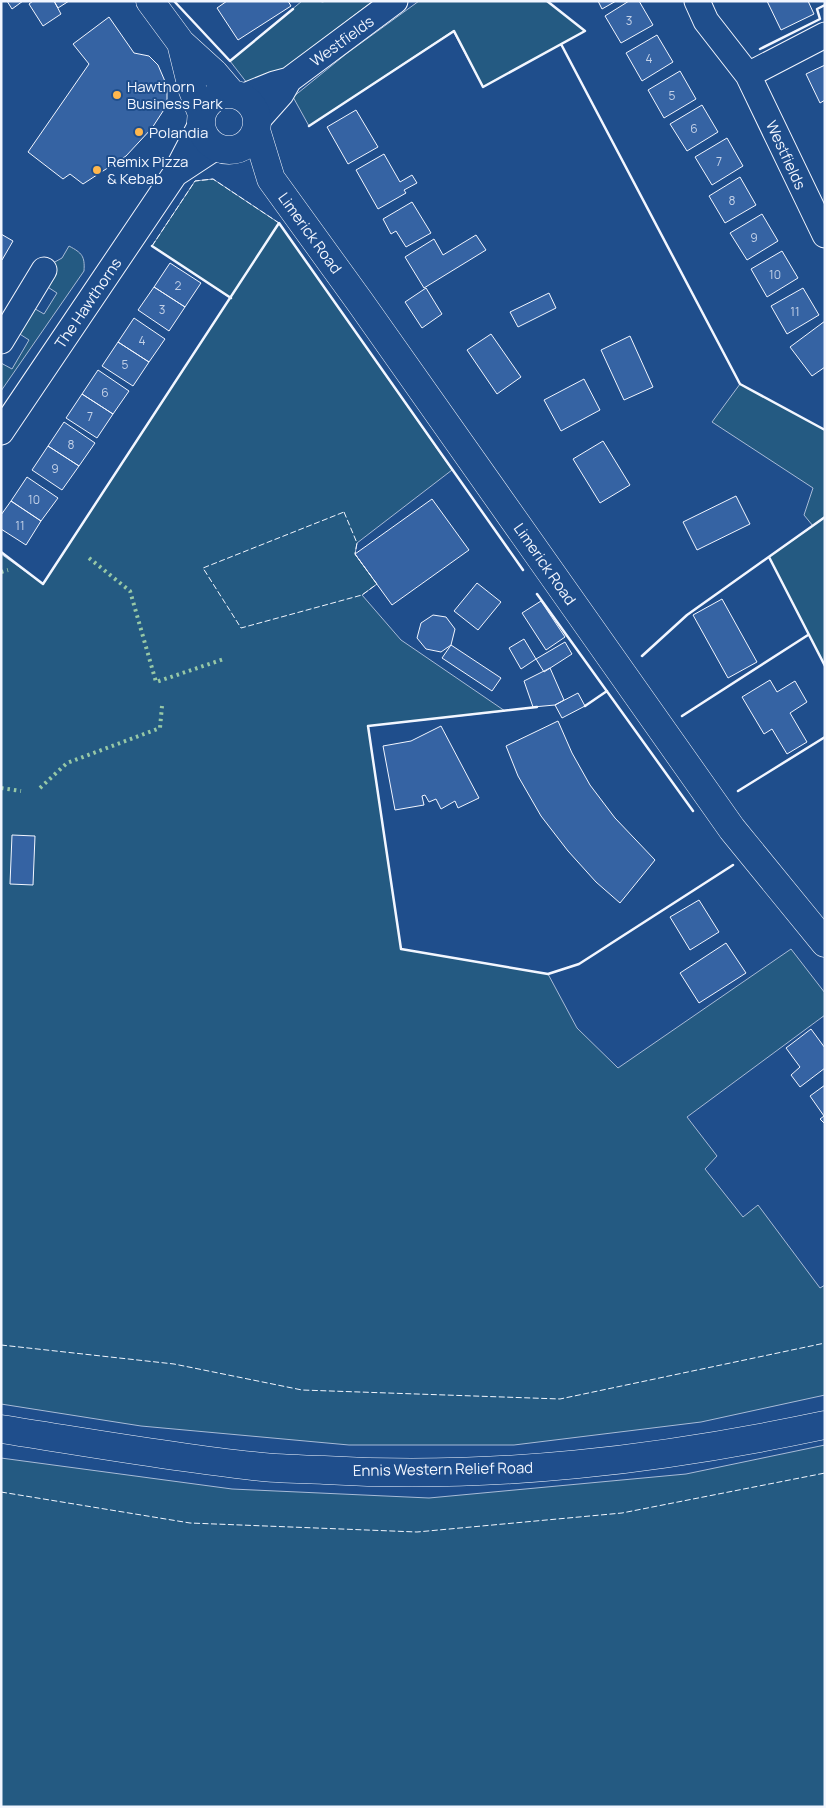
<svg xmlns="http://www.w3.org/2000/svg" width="826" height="1808" font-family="Manrope,sans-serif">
  <rect width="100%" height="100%" fill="#1f4e8c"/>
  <!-- green -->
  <path fill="#245a82" stroke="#a8bbd7" d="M302,1H373L281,71L247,83L230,61Z
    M419,1H547L585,31L483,87L453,31L309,126L293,97L346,54Z
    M213,179L279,223L452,470L357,543L355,554L377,584L362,595L401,640L505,711L368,726L401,949L548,974L577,1028L618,1068L791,949L825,993V1015L687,1117L717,1156L705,1169L743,1217L758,1205L820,1288L825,1285V1395L701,1422L514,1445H349L141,1426L1,1404V554L43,584L230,298L152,246L195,181Z
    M69,246C82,253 85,256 84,271L1,391V363L12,369L29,340L15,331L30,306L44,314L57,293L43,284L53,263L62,258Z
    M740,384L825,430V666L769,557L813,526L804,515L813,488L712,422Z
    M825,1445V1807H1V1458L232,1489L429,1498L686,1474Z"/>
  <!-- building -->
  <path fill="#3563a3" stroke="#f2f6ff" d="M7,1H23L12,9Z
    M33,1H54L61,14L43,26L29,4Z
    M54,1H69L58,8Z
    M227,1H288L291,6L238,40L217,8Z
    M598,1H616L602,9Z
    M629,1H639L653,25L621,43L605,16Z
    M767,1H808L814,14L781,30Z
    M109,17L134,53L149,56L158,65L167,86V105L152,128L126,156L83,184L70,174L63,179L28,152L89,64L73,44Z
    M657,35L673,62L642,81L626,53Z
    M825,65V100L820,103L806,74Z
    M680,71L696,99L664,118L648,90Z
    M702,105L718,132L687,151L670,124Z
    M356,110L378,147L348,164L327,127Z
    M727,138L743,166L712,185L695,157Z
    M384,154L400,182L412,175L417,183L404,190L406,193L378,209L356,170Z
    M740,177L756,205L725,223L709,196Z
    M412,202L431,233L406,247L396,231L391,234L383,219Z
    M762,214L778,241L747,260L730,233Z
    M1,234L13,241L2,260H1Z
    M476,235L486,250L424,288L405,257L434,239L443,255Z
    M782,251L798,278L767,297L751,269Z
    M170,263L201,283L185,307L154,287Z
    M154,287L185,307L169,331L138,310Z
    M426,288L442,314L422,328L405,302Z
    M803,288L819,315L787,334L771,306Z
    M549,293L556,308L518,327L510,312Z
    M134,318L165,339L149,362L118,342Z
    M825,321V367L812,376L790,347Z
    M491,334L521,377L497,394L467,350Z
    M630,336L653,387L624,400L601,350Z
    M118,342L149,362L133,386L102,366Z
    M98,370L129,391L113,414L82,394Z
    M584,379L600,410L561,431L544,400Z
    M82,394L113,414L97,438L66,418Z
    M64,422L95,443L79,466L48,446Z
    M603,441L630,485L600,503L573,459Z
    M48,446L79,466L62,490L32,470Z
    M27,477L58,498L41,521L11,501Z
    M736,496L750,524L697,550L683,522Z
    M432,499L469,550L392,605L355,554Z
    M11,501L41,521L26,545L1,529V515Z
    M477,583L501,602L478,630L454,611Z
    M722,599L757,662L728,678L693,615Z
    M541,601L565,637L546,650L522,613Z
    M433,615L446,617L455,629L451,645L441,652L426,649L417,638L421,623Z
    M524,639L536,659L521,669L509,648Z
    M565,642L572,654L544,672L536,659Z
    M451,645L501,678L492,691L442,658Z
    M550,668L564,700L555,705L533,707L524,681Z
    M770,680L777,692L795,681L807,702L790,713L807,742L787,754L772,729L764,734L742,697Z
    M578,693L585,706L562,718L555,705Z
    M558,721L572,753L590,785L615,818L655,860L620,903L596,882L568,851L541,816L518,776L506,746Z
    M441,726L479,798L458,808L455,801L441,809L436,799L429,802L425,795L422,796L424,805L395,810L383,746L411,741Z
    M12,835L35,836L33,885L10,884Z
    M699,900L719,932L690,950L670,917Z
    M726,943L746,973L699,1003L680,973Z
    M811,1029L825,1048V1068L800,1087L791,1075L800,1067L786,1048Z
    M825,1085V1124L820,1119L824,1116L810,1096Z"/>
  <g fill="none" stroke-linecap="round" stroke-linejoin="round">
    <defs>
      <path id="minor" d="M697,1L706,21L748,75L825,235
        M748,75L825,35
        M242,97L274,84L289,80L395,1
        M257,121L281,94L289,80
        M175,174L216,147
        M1,341L44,270
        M1,432L175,174L201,124"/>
      <path id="major" d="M150,1L181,43L214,73L232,94
        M181,43L192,88L202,114
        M201 122a28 28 0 1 1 56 0a28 28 0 1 1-56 0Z
        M256,130L271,179L360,302L732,829L825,943
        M1,1429C85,1442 169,1457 253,1466C276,1469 300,1469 324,1470C493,1480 659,1460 825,1425"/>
    </defs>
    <!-- minor casing -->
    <use href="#minor" stroke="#f2f6ff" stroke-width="27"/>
    <!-- major casing -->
    <use href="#major" stroke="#f2f6ff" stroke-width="29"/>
    <!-- minor -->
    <use href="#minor" stroke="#1f4e8c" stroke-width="25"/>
    <!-- major -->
    <use href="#major" stroke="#1f4e8c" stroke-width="28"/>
    <!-- hedge -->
    <path stroke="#97c8a6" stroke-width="4" stroke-dasharray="2.5 4" stroke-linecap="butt" d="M89,558L130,591L156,682L224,659
      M1,572L8,570
      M1,788L21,791
      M40,788L67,763L160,728L162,706"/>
    <!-- fence -->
    <path stroke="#f2f6ff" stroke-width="1" stroke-dasharray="6 2.5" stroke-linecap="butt" d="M152,246L195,181L213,179L279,223
      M344,512L357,543L355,554L377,584L362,595L241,628L203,568Z
      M1,1345L174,1364L302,1390L560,1399L825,1343
      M1,1492L190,1523L417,1532L622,1513L825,1473"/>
    <!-- wall -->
    <path stroke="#f2f6ff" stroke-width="2.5" d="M174,1L230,61L293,9
      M322,1H323
      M561,44L740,384L825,430
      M760,49L820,19L817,9L825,5
      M309,126L454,31L483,87L585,31L547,1
      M152,246L231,298
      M1,552L43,584L279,223L523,570
      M769,557L825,666
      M537,594L693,811
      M642,656L687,615L825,517
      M585,706L607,691
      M537,707L368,726L401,949L548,974L579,964L733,865
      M682,716L808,635
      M738,791L825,737"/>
  </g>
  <!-- markers -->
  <g fill="#ffb74d" stroke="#1f4e8c" stroke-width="2">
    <circle cx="117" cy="95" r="5"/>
    <circle cx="139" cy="132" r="5"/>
    <circle cx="97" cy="170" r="5"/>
  </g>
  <g text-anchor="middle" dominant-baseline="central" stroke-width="4" stroke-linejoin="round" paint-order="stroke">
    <!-- number labels -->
    <g font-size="12" fill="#c3d1e8">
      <text x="629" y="20">3</text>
      <text x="649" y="58">4</text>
      <text x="672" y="95">5</text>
      <text x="694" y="128">6</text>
      <text x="719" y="161">7</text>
      <text x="732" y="200">8</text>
      <text x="754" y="237">9</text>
      <text x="775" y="274">10</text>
      <text x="178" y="285">2</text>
      <text x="162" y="309">3</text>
      <text x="795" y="311">11</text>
      <text x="142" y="340">4</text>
      <text x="125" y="364">5</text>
      <text x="105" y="392">6</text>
      <text x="90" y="416">7</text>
      <text x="71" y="444">8</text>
      <text x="55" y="468">9</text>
      <text x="34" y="499">10</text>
      <text x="20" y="525">11</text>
    </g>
    <!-- street labels -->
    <g font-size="15" fill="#f2f6ff" stroke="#1f4e8c">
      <text transform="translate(342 41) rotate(-36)">Westfields</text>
      <text transform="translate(786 155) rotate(65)">Westfields</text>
      <text transform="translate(310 233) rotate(54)">Limerick Road</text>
      <text transform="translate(88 303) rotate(-56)">The Hawthorns</text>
      <text transform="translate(545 564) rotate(55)">Limerick Road</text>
      <text transform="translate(443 1469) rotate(-1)">Ennis Western Relief Road</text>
    </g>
    <!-- poi labels -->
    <g font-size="15" fill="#f2f6ff" stroke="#1f4e8c" text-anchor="start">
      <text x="127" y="86">Hawthorn<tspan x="127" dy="17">Business Park</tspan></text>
      <text x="149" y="132">Polandia</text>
      <text x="107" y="161">Remix Pizza<tspan x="107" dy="17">&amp; Kebab</tspan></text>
    </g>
  </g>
  <!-- border -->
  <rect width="826" height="1808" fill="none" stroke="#f2f6ff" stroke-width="5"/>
</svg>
